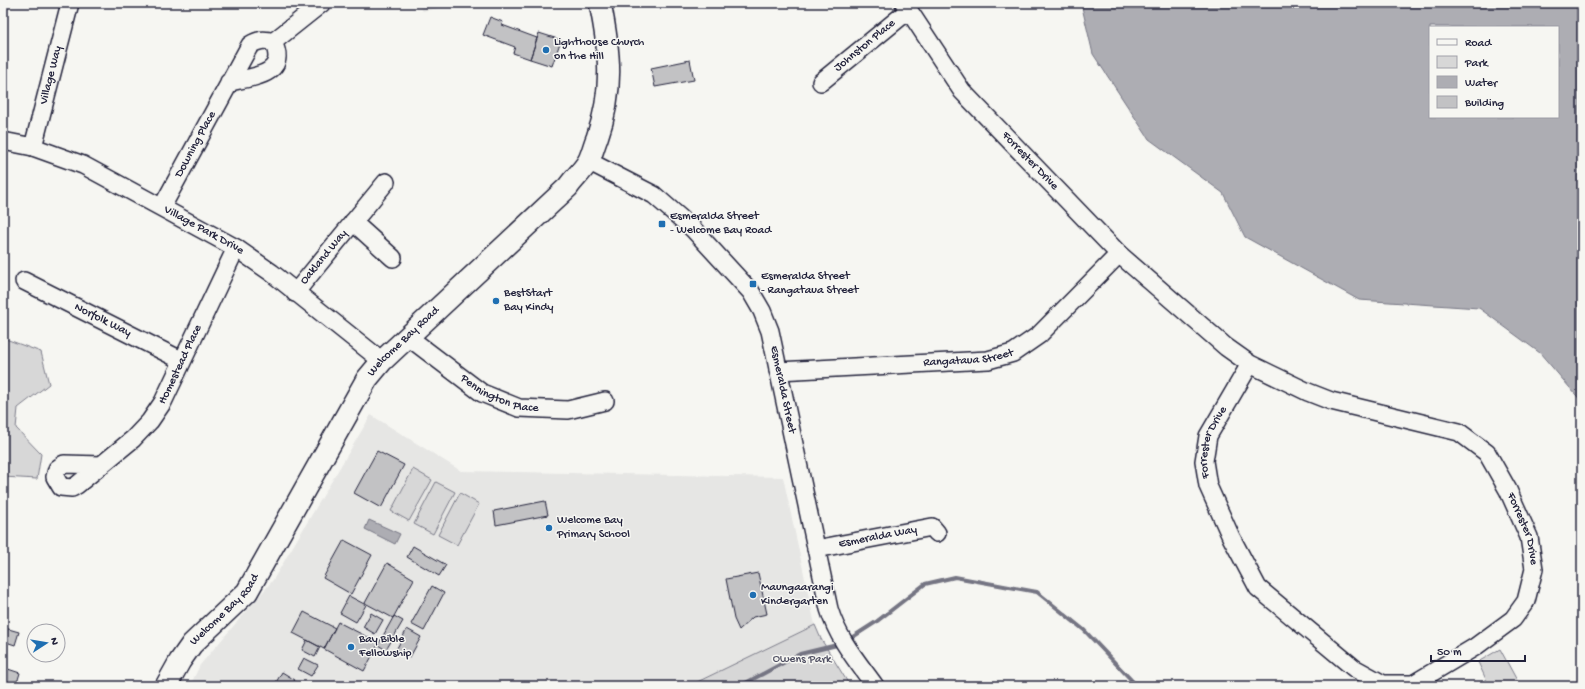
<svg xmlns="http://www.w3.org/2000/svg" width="1585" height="689" font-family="'Gochi Hand',sans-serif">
  <rect width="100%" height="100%" fill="#f6f6f2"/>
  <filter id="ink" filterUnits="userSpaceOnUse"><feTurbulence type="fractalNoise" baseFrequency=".025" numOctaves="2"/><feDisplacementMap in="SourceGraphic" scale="8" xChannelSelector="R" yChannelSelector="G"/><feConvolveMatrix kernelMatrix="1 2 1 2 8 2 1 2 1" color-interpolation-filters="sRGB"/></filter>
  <g filter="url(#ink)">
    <!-- built -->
    <path fill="#e6e6e4" d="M416,3H465L423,11Z
      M371,415L461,471L783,477L815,625L691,685L676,686H190L200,665L273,580Z"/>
    <!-- green -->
    <path fill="#d7d7d7" stroke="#7c7c89" d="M3,338L41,352L49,384L18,408L16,428L41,454L37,479L3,477Z
      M413,469L432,480L409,521L391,511Z
      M436,482L455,492L433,534L414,524Z
      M460,493L479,504L457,545L438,535Z
      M815,625L821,639L850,686H676L691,685Z
      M1500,649L1520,686H1489L1478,662Z"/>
    <!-- water -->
    <path fill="#adadb3" stroke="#757583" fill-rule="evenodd" d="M1081,3H1582V402L1540,353L1479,308L1359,300L1245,237L1223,193L1149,139L1093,54ZM1430,27H1558V117H1430Z
      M369,520L400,534L395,544L365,529Z"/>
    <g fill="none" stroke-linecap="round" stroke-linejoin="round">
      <!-- stream -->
      <path stroke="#757583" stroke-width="4" d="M848,640L876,622L925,584L955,577L1037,592L1084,630L1137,686
        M740,686L800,654L841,644"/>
    </g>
    <!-- building -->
    <path fill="#c2c2c4" stroke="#22223b" d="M490,17L503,22L502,25L537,38L530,59L513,53L515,47L483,35Z
      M539,33L561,40L552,66L530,59Z
      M690,60L694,80L655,87L651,68Z
      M377,451L404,465L381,508L354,493Z
      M545,501L548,515L496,525L494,511Z
      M344,540L372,555L351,594L323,578Z
      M413,546L446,565L439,576L407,557Z
      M387,563L414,579L393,618L365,603Z
      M758,573L767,614L753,617L739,630L734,619L726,579Z
      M432,586L444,593L424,631L411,624Z
      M349,596L366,605L356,622L340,613Z
      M304,612L335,628L324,649L293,633Z
      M371,613L383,620L375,634L363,627Z
      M394,616L403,621L386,650L378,645Z
      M338,622L379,643L364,671L324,649Z
      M5,628L19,632L15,645L3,641Z
      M407,629L421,637L410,657L396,650Z
      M307,640L320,647L315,657L302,650Z
      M304,658L318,665L311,676L298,669Z
      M5,668L20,673L16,686H3Z
      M282,672L295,680L291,686H274Z"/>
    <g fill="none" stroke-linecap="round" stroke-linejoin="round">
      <defs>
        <g id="minor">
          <path id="s1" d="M904,3L962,91L1119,254L1226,347L1250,364L1308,392L1331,401L1459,432L1487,453L1508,490L1529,537L1534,569L1526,601L1513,619L1475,647L1413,684H1383L1354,668L1258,588L1231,537L1208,486L1204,461L1208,436L1250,364"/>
          <path d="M273,42L322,3"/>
          <path id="s2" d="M821,82L909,10"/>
          <path id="s3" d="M3,141L33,147L83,165L236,248L272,273L382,361"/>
          <path id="s4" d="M33,147L70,3"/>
          <path id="s5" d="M588,161L654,195L693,229L751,292L762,311L770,331L829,609C838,639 857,661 875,686"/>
          <path id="s6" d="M162,207L250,45C258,40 264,39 273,42C289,75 253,77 229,82"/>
          <path d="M353,222L393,258"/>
          <path id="s7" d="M24,281L181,360"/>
          <path id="s8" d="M295,293L386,182"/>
          <path id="s9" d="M407,336L482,393L519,408L568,410L605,401"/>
          <path id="s10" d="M778,371L988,360L1013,353L1039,335L1119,254"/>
          <path id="s11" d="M102,465L64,464L57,469L55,477L61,487L72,488L77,485L133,439L150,421L163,402L236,248"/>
          <path id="s12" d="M816,549L932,527L937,533"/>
        </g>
        <g id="major">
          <path id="s13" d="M166,686L180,661L192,644L247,592L367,379L382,361L568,187C574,178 584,170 589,160C592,154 594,145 597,138C614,90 610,52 600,3"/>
        </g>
      </defs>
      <!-- minor casing -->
      <use href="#minor" stroke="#22223b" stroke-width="20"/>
      <!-- major casing -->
      <use href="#major" stroke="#22223b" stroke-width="24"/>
      <!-- minor -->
      <use href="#minor" stroke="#f6f6f2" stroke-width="17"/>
      <!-- major -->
      <use href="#major" stroke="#f6f6f2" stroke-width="21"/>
    </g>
  </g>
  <!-- markers -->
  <g fill="#1f6fb2" stroke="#f6f6f2" stroke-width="1.5">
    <circle cx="546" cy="50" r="4"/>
    <rect x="658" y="220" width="8" height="8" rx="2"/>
    <rect x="749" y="280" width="8" height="8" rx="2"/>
    <circle cx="496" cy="301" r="4"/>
    <circle cx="549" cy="528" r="4"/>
    <circle cx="753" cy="595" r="4"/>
    <circle cx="351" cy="647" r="4"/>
  </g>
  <g text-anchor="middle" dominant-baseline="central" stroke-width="3" stroke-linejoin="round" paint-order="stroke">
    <!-- poi labels -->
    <g font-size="12" fill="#22223b" stroke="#f6f6f2" text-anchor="start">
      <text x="554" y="43">Lighthouse Church<tspan x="554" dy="14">on the Hill</tspan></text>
      <text x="670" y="217">Esmeralda Street<tspan x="670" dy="14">- Welcome Bay Road</tspan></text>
      <text x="761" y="277">Esmeralda Street<tspan x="761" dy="14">- Rangataua Street</tspan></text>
      <text x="504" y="294">BestStart<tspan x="504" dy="14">Bay Kindy</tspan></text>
      <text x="557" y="521">Welcome Bay<tspan x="557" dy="14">Primary School</tspan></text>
      <text x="761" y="588">Maungaarangi<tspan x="761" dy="14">Kindergarten</tspan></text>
      <text x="359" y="640">Bay Bible<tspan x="359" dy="14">Fellowship</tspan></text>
    </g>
    <!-- street labels -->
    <g font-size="12" fill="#22223b" stroke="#f6f6f2">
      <text stroke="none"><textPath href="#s2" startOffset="57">Johnston Place</textPath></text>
      <text stroke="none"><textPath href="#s4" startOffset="74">Village Way</textPath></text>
      <text stroke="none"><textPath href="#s6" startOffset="71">Downing Place</textPath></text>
      <text stroke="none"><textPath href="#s1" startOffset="203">Forrester Drive</textPath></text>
      <text stroke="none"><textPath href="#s3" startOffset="221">Village Park Drive</textPath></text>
      <text stroke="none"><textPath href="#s8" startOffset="46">Oakland Way</textPath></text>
      <text stroke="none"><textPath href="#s7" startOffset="88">Norfolk Way</textPath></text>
      <text stroke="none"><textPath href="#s13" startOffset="422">Welcome Bay Road</textPath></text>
      <text stroke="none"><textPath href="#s10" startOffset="191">Rangataua Street</textPath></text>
      <text stroke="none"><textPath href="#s11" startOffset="245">Homestead Place</textPath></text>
      <text stroke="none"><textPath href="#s5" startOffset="315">Esmeralda Street</textPath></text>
      <text stroke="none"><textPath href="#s9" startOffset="111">Pennington Place</textPath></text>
      <text stroke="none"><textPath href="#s1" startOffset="1407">Forrester Drive</textPath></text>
      <text stroke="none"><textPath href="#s1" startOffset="843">Forrester Drive</textPath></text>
      <text stroke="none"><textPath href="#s12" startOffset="63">Esmeralda Way</textPath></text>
      <text stroke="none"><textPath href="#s13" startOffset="97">Welcome Bay Road</textPath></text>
    </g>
    <!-- park labels -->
    <g font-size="12" fill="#4f4f62" stroke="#f6f6f2">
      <text x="802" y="660">Owens Park</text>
    </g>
  </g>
  <!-- margin -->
  <rect width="1585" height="689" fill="none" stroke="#f6f6f2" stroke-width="16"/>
  <rect x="8" y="8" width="1569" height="673" fill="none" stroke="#22223b" stroke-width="1.5" filter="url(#ink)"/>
  <!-- legend -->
  <rect x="1429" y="26" width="130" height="92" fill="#f6f6f2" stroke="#a1a1a9"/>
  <rect x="1437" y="39" width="20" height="6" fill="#f6f6f2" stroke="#a1a1a9"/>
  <text x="1465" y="46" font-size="12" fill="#22223b">Road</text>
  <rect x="1437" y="56" width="20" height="12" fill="#d7d7d7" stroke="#a1a1a9"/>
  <text x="1465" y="66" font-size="12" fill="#22223b">Park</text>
  <rect x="1437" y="76" width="20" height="12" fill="#adadb3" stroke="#a1a1a9"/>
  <text x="1465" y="86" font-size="12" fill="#22223b">Water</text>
  <rect x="1437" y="96" width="20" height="12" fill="#c2c2c4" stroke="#a1a1a9"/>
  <text x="1465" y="106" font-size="12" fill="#22223b">Building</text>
  <!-- north arrow -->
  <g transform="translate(46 643) rotate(78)"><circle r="19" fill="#f6f6f2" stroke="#a1a1a9"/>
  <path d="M0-3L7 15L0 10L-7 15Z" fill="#1f6fb2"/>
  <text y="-6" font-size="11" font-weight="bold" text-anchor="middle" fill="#22223b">N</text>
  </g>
  <!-- scale -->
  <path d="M1431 655v6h94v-6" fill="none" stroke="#22223b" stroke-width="2"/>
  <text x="1437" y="655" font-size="12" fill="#22223b" stroke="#f6f6f2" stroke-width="3" paint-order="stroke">50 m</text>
</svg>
